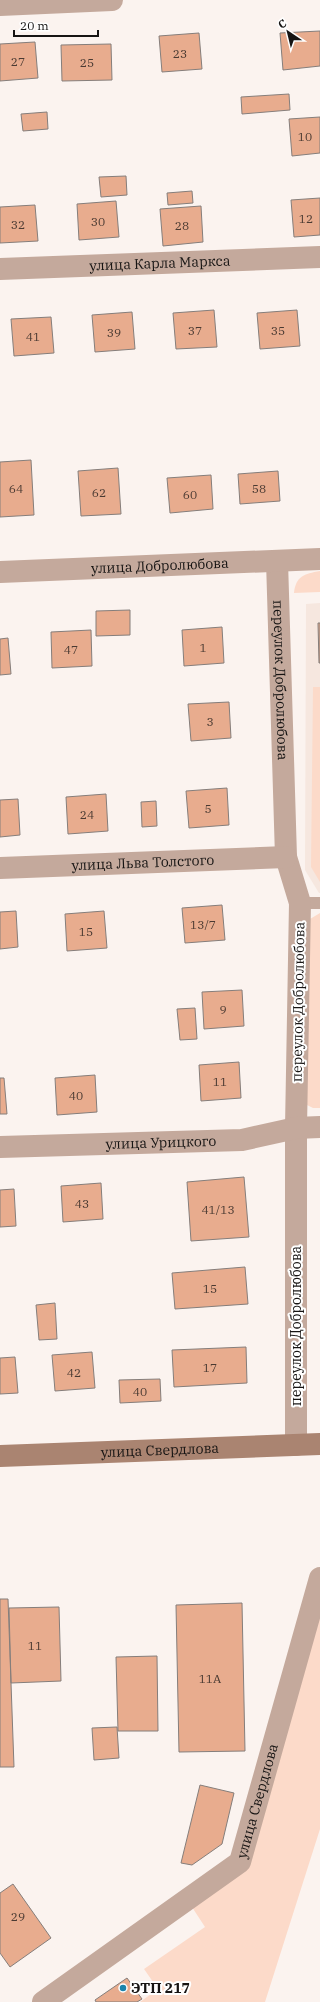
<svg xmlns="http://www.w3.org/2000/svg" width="320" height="2002" font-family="'IBM Plex Serif',serif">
  <rect width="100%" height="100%" fill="#fbf3ef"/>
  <!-- built -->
  <path fill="#f6e7df" d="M320,603V893H319L305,870L306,604Z"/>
  <!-- green -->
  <path fill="#fcdac9" d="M320,571V592L294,593C296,576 304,574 320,571Z
    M313,687H320V882L311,867Z
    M320,913V1108H313L303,1103L310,919Z
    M320,1601V1829L265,2002H140L158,1989L144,1969L205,1927L190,1904L243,1865Z"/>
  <!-- building -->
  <path fill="#e8ac8e" stroke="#857e7b" d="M320,31V66L283,70L280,33Z
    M199,33L202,69L162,72L159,36Z
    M35,42L38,78L0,81V44Z
    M111,44L112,80L62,81L61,45Z
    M289,94L290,110L242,114L241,97Z
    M47,112L48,129L23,131L21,114Z
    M320,117V153L292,156L289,119Z
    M126,176L127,195L101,197L99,177Z
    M192,191L193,203L168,205L167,193Z
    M320,198V235L294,237L291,200Z
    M116,201L119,237L79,240L77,204Z
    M35,205L38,241L0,243V207Z
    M201,206L203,242L163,246L160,209Z
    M214,310L217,347L176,349L173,313Z
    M297,310L300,346L260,349L257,313Z
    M132,312L135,349L95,352L92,315Z
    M51,317L54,353L14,356L11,319Z
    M31,460L34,515L0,517V462Z
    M118,468L121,514L81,516L78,471Z
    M278,471L280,501L240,504L238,474Z
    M211,475L213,509L170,513L167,478Z
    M130,610V635L96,636V611Z
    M318,623H320V663H319Z
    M222,627L224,663L184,666L182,630Z
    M91,630L92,666L52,668L51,632Z
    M8,638L11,674L0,675V639Z
    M229,702L231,738L191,741L188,704Z
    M227,788L229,825L189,828L186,791Z
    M106,794L108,831L68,834L66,797Z
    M18,799L20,835L0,837V800Z
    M156,801L157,826L142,827L141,802Z
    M222,905L225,940L185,943L182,908Z
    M16,911L18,947L0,949V912Z
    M104,911L107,948L67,951L65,914Z
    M242,990L244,1026L204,1029L202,992Z
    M195,1008L197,1039L180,1040L177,1009Z
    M239,1062L241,1098L201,1101L199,1065Z
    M95,1075L97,1112L57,1115L55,1078Z
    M0,1078H4L7,1114H0Z
    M244,1177L249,1237L191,1241L187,1182Z
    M101,1183L103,1219L63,1222L61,1186Z
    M14,1189L16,1226L0,1227V1190Z
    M245,1267L248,1304L175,1309L172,1273Z
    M55,1303L57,1339L39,1340L36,1305Z
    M246,1347L247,1383L174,1387L172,1350Z
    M92,1352L95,1388L55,1391L52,1355Z
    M15,1357L18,1393L0,1394V1358Z
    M160,1379L161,1401L120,1403L119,1380Z
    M0,1599H8L14,1767H0Z
    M242,1603L245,1751L179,1752L176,1605Z
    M59,1607L61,1681L11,1683L9,1608Z
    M157,1656L158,1731H118L116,1657Z
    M117,1727L119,1758L94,1760L92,1728Z
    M200,1785L234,1793L222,1844L192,1865L181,1863Z
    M13,1884L51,1938L10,1967L0,1953V1893Z
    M127,1978L142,1999L137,2002H96L95,2000Z"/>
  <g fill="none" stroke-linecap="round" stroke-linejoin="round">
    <!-- lane -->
    <path stroke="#c4a99c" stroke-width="12" d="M300,903H320"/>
    <!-- street -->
    <g stroke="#c4a99c" stroke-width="22">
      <path d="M0,5L112,0"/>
      <path id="s1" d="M0,269L320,257"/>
      <path id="s2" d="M277,561L286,857L300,903L296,1128V1445"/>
      <path id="s3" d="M0,572L320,559"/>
      <path id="s4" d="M0,868L286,857"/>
      <path id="s5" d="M0,1147L242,1140L296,1128L320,1127"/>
      <path id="s6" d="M43,2002L240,1862L320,1578"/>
    </g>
    <!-- secondary -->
    <path stroke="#aa8471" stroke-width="22" id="s7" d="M0,1456L320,1444"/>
  </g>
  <!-- markers -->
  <circle fill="#1b84ac" stroke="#fff" stroke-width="1.5" cx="123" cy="1988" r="4"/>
  <g text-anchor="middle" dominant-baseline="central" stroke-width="4" stroke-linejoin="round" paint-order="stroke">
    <!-- number labels -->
    <g font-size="12" fill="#4a3a32">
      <text x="180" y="53">23</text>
      <text x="18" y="61">27</text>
      <text x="87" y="62">25</text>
      <text x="305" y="136">10</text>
      <text x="306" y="218">12</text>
      <text x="98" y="221">30</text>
      <text x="18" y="224">32</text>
      <text x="182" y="225">28</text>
      <text x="195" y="330">37</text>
      <text x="278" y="330">35</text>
      <text x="114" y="332">39</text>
      <text x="33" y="336">41</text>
      <text x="16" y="488">64</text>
      <text x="259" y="488">58</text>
      <text x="99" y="492">62</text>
      <text x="190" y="494">60</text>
      <text x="203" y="647">1</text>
      <text x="71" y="649">47</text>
      <text x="210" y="721">3</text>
      <text x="208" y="808">5</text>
      <text x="87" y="814">24</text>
      <text x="203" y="924">13/7</text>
      <text x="86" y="931">15</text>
      <text x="223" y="1009">9</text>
      <text x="220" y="1081">11</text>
      <text x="76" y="1095">40</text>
      <text x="82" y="1203">43</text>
      <text x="218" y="1209">41/13</text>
      <text x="210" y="1288">15</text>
      <text x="210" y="1367">17</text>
      <text x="74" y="1372">42</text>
      <text x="140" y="1391">40</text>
      <text x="35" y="1645">11</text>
      <text x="210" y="1678">11А</text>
      <text x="18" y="1916">29</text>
    </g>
    <!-- street labels -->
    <g font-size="14" fill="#161413" stroke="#fff">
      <text stroke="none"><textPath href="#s1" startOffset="160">улица Карла Маркса</textPath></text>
      <text stroke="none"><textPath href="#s3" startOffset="160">улица Добролюбова</textPath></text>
      <text stroke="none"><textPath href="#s2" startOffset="119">переулок Добролюбова</textPath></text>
      <text stroke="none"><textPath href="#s4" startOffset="143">улица Льва Толстого</textPath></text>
      <text transform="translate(298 1002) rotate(-89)">переулок Добролюбова</text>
      <text stroke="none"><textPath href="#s5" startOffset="161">улица Урицкого</textPath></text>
      <text transform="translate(296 1326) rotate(-90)">переулок Добролюбова</text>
      <text stroke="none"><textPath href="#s7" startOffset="160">улица Свердлова</textPath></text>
      <text stroke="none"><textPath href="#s6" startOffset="305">улица Свердлова</textPath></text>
    </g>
    <!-- poi labels -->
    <g font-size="14" font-weight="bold" fill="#161413" stroke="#fff" text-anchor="start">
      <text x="131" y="1988">ЭТП 217</text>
    </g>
  </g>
  <!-- north arrow -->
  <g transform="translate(288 32) rotate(325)" stroke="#ffffff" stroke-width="3" paint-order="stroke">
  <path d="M0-3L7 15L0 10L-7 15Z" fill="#161413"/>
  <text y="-6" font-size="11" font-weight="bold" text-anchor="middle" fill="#161413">С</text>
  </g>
  <!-- scale -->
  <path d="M14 30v6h84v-6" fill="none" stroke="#161413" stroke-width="2"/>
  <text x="20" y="30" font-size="12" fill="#161413" stroke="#ffffff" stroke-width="3" paint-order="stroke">20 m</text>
</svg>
